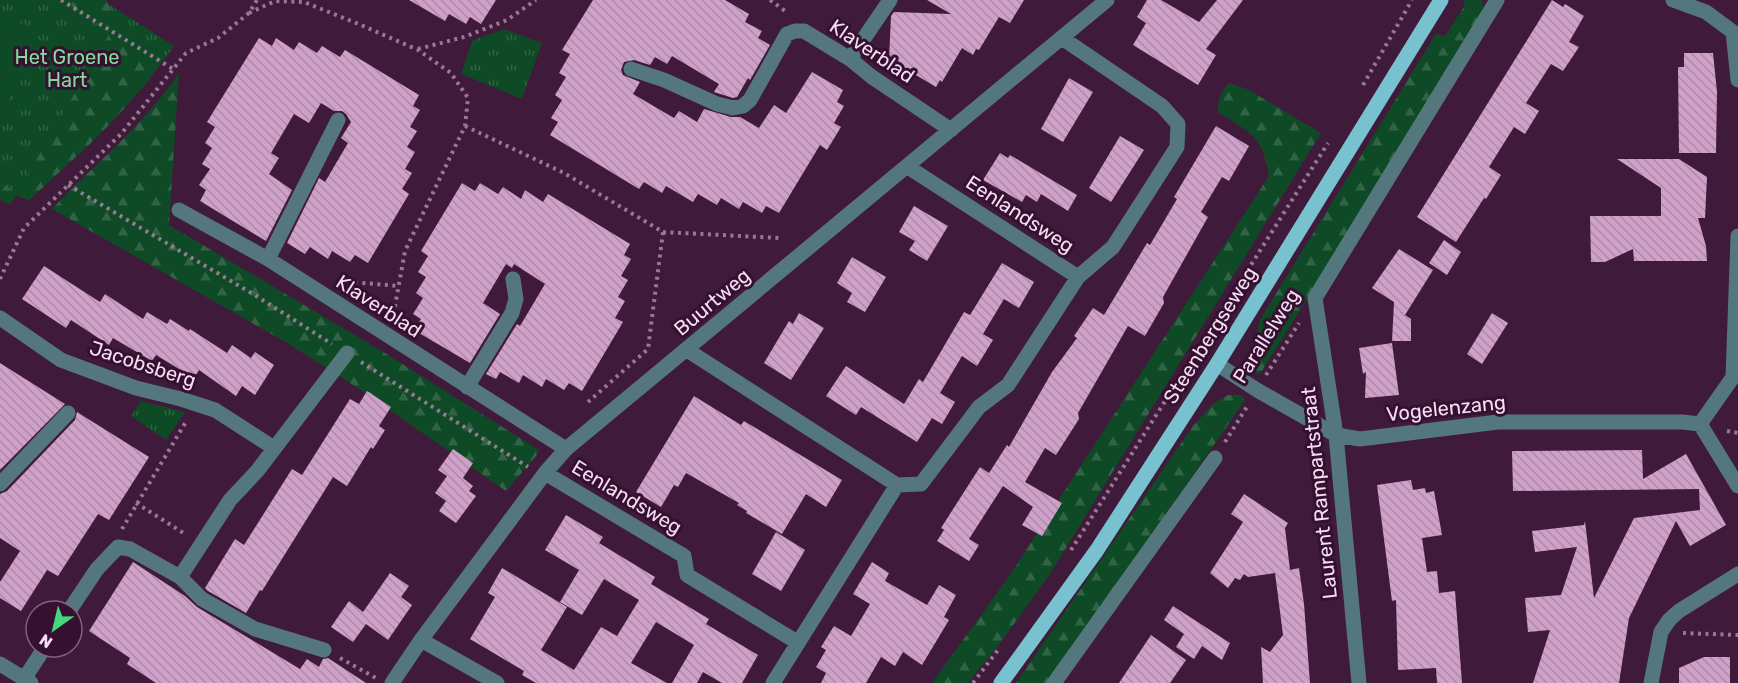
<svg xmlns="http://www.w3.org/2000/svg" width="1738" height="683" font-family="Rubik,sans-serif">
  <defs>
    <pattern id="grass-tufts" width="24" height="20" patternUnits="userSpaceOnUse" patternTransform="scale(1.5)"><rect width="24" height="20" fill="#0d4a25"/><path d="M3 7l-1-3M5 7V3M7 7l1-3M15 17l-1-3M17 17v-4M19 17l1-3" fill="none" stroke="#316445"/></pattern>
    <pattern id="forest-firs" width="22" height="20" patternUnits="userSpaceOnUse" patternTransform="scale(1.5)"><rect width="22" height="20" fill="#0d4a25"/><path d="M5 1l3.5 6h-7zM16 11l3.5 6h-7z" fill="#316445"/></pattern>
    <pattern id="building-back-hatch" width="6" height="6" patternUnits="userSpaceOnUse" patternTransform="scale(1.5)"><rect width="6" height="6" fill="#cfa0c8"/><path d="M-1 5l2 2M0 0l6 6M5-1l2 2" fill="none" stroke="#ae89a8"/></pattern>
  </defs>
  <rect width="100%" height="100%" fill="#401a3b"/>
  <!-- grass -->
  <path fill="url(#grass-tufts)" d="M0,0H102L174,46L145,85L29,200L0,191Z
    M504,29L542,43L522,99L461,74L472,41Z
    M141,401L185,412L166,440L131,416Z"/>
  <!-- forest -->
  <path fill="url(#forest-firs)" d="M61,0H106L114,14L111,31L161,62C125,115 76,157 29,200L17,194L10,205L0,199V183L17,193L111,31Z
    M1463,0H1482L1485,16L1260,374L1255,373C1247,346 1255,342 1261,318L1436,34L1445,36L1465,5Z
    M179,73L169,225L380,350L539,450L536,456L506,491L358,388L287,343L52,209C95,164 144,125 179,73Z
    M1229,83L1247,89L1321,133L1050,574L1001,642L968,683H932L1010,575L1269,176C1263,135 1250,133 1218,112C1218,99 1220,93 1229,83Z
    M1228,395H1242L1245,400L1049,683H1016L1193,426L1214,403Z"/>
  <!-- pitch -->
  <path fill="#0d4a25" d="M0,14L40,32L28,58L30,60L23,76L20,74L7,102L0,99Z"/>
  <!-- building -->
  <path fill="url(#building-back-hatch)" d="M409,0H496L481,24L470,17L466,24L449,14L445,21Z
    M593,0H725L749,14L745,22L762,31L758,38L770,45L750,80L748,78L737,97L733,98L714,92L719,84L672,56L667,64L655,57L650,65L634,60L624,62L621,70L623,75L640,82L633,94L674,118L679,111L697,122L704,109L731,117H740L759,128L774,105L786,113L812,72L843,90L837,102L844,106L834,123L841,127L827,150L820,145L779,213L766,206L762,213L743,202L739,209L721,198L717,205L698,194L693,202L666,186L662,193L644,182L639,189L550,135L558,122L551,118L562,100L555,95L566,77L559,73L570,54L562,50Z
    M927,0H1024L1010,23L999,17L979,50L976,49L973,55L962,48L942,82L940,80L936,87L889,59L891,16L894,12L951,14Z
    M1147,0H1161L1199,22L1217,0H1243L1206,49L1216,55L1198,85L1133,45L1146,23L1137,17Z
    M1552,0L1563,7L1565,4L1584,16L1569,42L1579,47L1563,71L1551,64L1526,103L1539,111L1525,134L1514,127L1489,167L1501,175L1486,199L1484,198L1456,242L1417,217Z
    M259,38L272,46L276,38L294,50L299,42L317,53L322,46L340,57L345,50L419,95L413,106L420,110L410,127L417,131L407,147L415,152L405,169L412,173L402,189L409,194L368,263L355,255L350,262L332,251L328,259L310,247L305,254L287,243L319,178L325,182L348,143L341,138L351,122L346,114L342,111H334L321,103L309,123L294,114L271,153L279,158L269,174L292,190L266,241L200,201L206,190L199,185L210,169L202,164L212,148L205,143L215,127L207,122Z
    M1684,53H1713L1717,92L1716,153H1679L1678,67H1684Z
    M1069,78L1093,92L1063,142L1041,129Z
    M1216,126L1249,146L1229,181L1222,177L1201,212L1208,217L1163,297L1164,303L1145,336L1128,326L1078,413L1079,419L1056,455L1045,448L1025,482L1062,503L1042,536L1022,525L1033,507L1003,486L969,539L979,545L969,561L937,541L944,530L941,528L980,467L989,473L1007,445L1009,447L1052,372L1077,338L1074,336L1093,308L1104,315L1147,243L1150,245L1177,199L1174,197Z
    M1120,136L1144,150L1111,202L1089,188Z
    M1000,153L1008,158L1010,155L1077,195L1068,211L1041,194L1037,202L1026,195L1022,202L983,180Z
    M1617,159H1679L1707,177L1705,218H1698L1706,246L1707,261H1634L1633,249L1605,262H1591L1590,216H1661V188Z
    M462,183L475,191L480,183L498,194L503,187L521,199L525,190L543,202L548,194L630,244L624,255L631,259L621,276L628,280L618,297L625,301L615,318L623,322L582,391L569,383L564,390L546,379L542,387L523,375L519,383L500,372L496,379L486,374L517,324L520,326L545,284L514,264L512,268L506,264L483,303L500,314L470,363L414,330L421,319L413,314L423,298L416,293L426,277L418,272L428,256L421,251Z
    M914,206L948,226L927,261L909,250L915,241L899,232Z
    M1444,240L1461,252L1447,275L1429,263Z
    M1399,249L1433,270L1405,315L1411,319V341H1392L1394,302L1372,288Z
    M852,257L886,277L865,312L847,302L852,293L837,283Z
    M1002,263L1034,282L1019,308L1004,299L983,334L993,340L977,366L962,356L940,393L955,402L942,424L932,418L917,442L861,407L856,415L826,396L846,366L904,404L919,379L923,382L964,312L970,315Z
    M44,266L100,302L105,294L143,319L147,312L167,324L170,319L189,331L190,329L227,353L232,345L251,358L255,352L274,365L255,395L242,386L236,396L199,370L194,378L156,355L152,361L113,338L109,345L71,320L66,328L22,299Z
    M799,313L824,328L791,380L764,363L789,321L793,324Z
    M1492,313L1508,323L1482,364L1467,354Z
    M1392,343L1399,395L1365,398L1366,372L1363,374L1359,348Z
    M0,363L65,404L0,470Z
    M367,391L391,407L379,426L385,430L373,449L371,447L347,486L333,477L262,591L260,590L246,613L208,591L205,588L235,539L244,545L292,469L302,475L350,399L359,404Z
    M694,396L741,425L744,421L842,480L826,507L806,494L782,534L746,513L747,511L737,505L739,503L686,473L678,487L674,485L661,507L636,492Z
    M77,412L149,457L109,520L98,514L58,576L47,570L21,611L0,598V582L20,551L0,538V494L7,491L75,420Z
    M453,449L473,463L463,478L473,486L469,491L476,496L456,523L439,511L446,501L435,493L447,476L438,470Z
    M1642,450L1643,479L1686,454L1726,525L1690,546L1676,521L1629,618L1619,683H1533L1550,630L1528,632L1525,598L1561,595L1577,547L1535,552L1532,531L1584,525L1585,521L1594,598L1634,518L1700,510L1699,489L1513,491L1512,451Z
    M1411,480L1413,490L1425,488L1426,493L1434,491L1442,535L1422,538L1427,572L1437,571L1439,593L1455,591L1462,683H1437L1436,668L1398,670L1396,600L1392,601L1377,485Z
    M1244,494L1288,523L1285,528L1290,570L1299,568L1304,604L1310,683H1263L1261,647L1270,652L1283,635L1275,573L1248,577L1244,574L1240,580L1235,578L1228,588L1210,573L1243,522L1231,514Z
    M566,515L603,537L599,543L655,577L651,584L709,619L706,624L758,655L742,683H722L703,672L697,683H672L694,645L656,622L631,663L667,683H536L522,675L524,671L470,639L495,597L488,593L502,568L567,607L541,650L574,670L601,627L617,636L639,600L604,579L582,615L560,602L579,570L545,550Z
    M776,532L805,550L781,591L752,574Z
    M133,562L185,596L197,607L300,669L307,659L319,667L323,659L328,658L366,683H156L127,664L130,658L89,631Z
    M872,562L889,573L885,581L927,605L939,585L956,595L944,617L949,620L922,665L903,652L895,666L881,657L866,683H821L826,673L816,667L826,650L821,647L834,626L851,636L870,604L853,594Z
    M390,573L409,586L401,597L412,605L388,640L366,624L353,642L331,627L349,601L363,612Z
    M1173,606L1230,643L1222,660L1202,646L1194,659L1176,647L1184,634L1164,620Z
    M1151,635L1186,660L1170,683H1119Z
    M1704,657H1730V683H1679V668Z"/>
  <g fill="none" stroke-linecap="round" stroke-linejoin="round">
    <!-- path -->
    <path stroke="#987893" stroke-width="4" stroke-dasharray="3 4.5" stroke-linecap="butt" d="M61,0L173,69
      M770,0L788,13
      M249,13L275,1L304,2L361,25L418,50L451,73L468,98L465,126L405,251L393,317
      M418,49L464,37L507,20L536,0
      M1363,85L1412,0
      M465,126L564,173L663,232L648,349L588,402
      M68,185L253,294L332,344
      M663,232L779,238
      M0,279L24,228L121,134L186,53L218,38L249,13L257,0
      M340,281L399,286
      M361,362L528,467
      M1266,375L1299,323
      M1727,431L1738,433
      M1225,442L1248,405
      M136,503L185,534
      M122,529L187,420
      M1071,550L1328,143
      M1683,633L1738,635
      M340,658L376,678
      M973,683L998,650"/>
    <!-- minor -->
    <path stroke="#54767d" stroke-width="15" d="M1673,0L1706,12L1733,32L1738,80
      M850,59L890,0
      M631,69L664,80L717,104L733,108L743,106L750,100L787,34L795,31H804L850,59L872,77L951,130
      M908,167L1078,277
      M179,210L268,259L566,449
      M1738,236L1733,377L1700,424L1738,486
      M268,259L338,120
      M0,318L61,360L136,388L181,399L215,410L274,448
      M687,350L897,485L921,484L979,407L1008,385L1078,277L1113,247L1177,147L1178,124L1162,106L1062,38
      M1217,364L1257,390L1336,435L1360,439L1498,422H1682L1700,424
      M467,387L512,313L516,299L513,279
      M545,473L684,556L687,575L797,642
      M0,484L68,413
      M180,577L202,599L255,629L324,650
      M69,611L97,569L118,547L130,549L180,577L230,500L258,470L347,353
      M421,640L497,683
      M0,664L31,683
      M24,679L45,647
      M392,683L421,640L545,473L566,449L1107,0
      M773,683L897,485
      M1054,683L1215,458
      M1359,683L1336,435L1315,298L1497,0
      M1651,683L1661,632L1669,620L1679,611L1738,574"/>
    <!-- major -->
    <path stroke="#78c1cf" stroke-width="15" d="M1001,683L1097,550L1217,364L1441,0"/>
  </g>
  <g text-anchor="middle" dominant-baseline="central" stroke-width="6" stroke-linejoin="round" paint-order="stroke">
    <!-- street labels -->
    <g font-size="20" fill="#f6def2" stroke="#351031">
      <text transform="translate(872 51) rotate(34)">Klaverblad</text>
      <text transform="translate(1020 214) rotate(33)">Eenlandsweg</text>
      <text transform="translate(712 302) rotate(-40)">Buurtweg</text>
      <text transform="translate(379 306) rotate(33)">Klaverblad</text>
      <text transform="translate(1210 335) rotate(-58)">Steenbergseweg</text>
      <text transform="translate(1266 336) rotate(-58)">Parallelweg</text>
      <text transform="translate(143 364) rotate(18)">Jacobsberg</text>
      <text transform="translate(1446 408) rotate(-6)">Vogelenzang</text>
      <text transform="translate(1319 493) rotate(-96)">Laurent Rampartstraat</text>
      <text transform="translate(627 497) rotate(31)">Eenlandsweg</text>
    </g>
    <!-- park labels -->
    <g font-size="20" fill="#87da9d" stroke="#351031">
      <text x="67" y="57">Het Groene<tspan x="67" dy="23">Hart</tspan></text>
    </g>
  </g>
  <!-- north arrow -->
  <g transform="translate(54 629) rotate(214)"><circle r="28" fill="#351031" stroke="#82627e" stroke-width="1.5"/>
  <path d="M0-4.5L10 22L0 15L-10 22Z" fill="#44d77b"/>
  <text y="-9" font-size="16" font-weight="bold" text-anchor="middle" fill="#f6def2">N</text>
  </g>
</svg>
